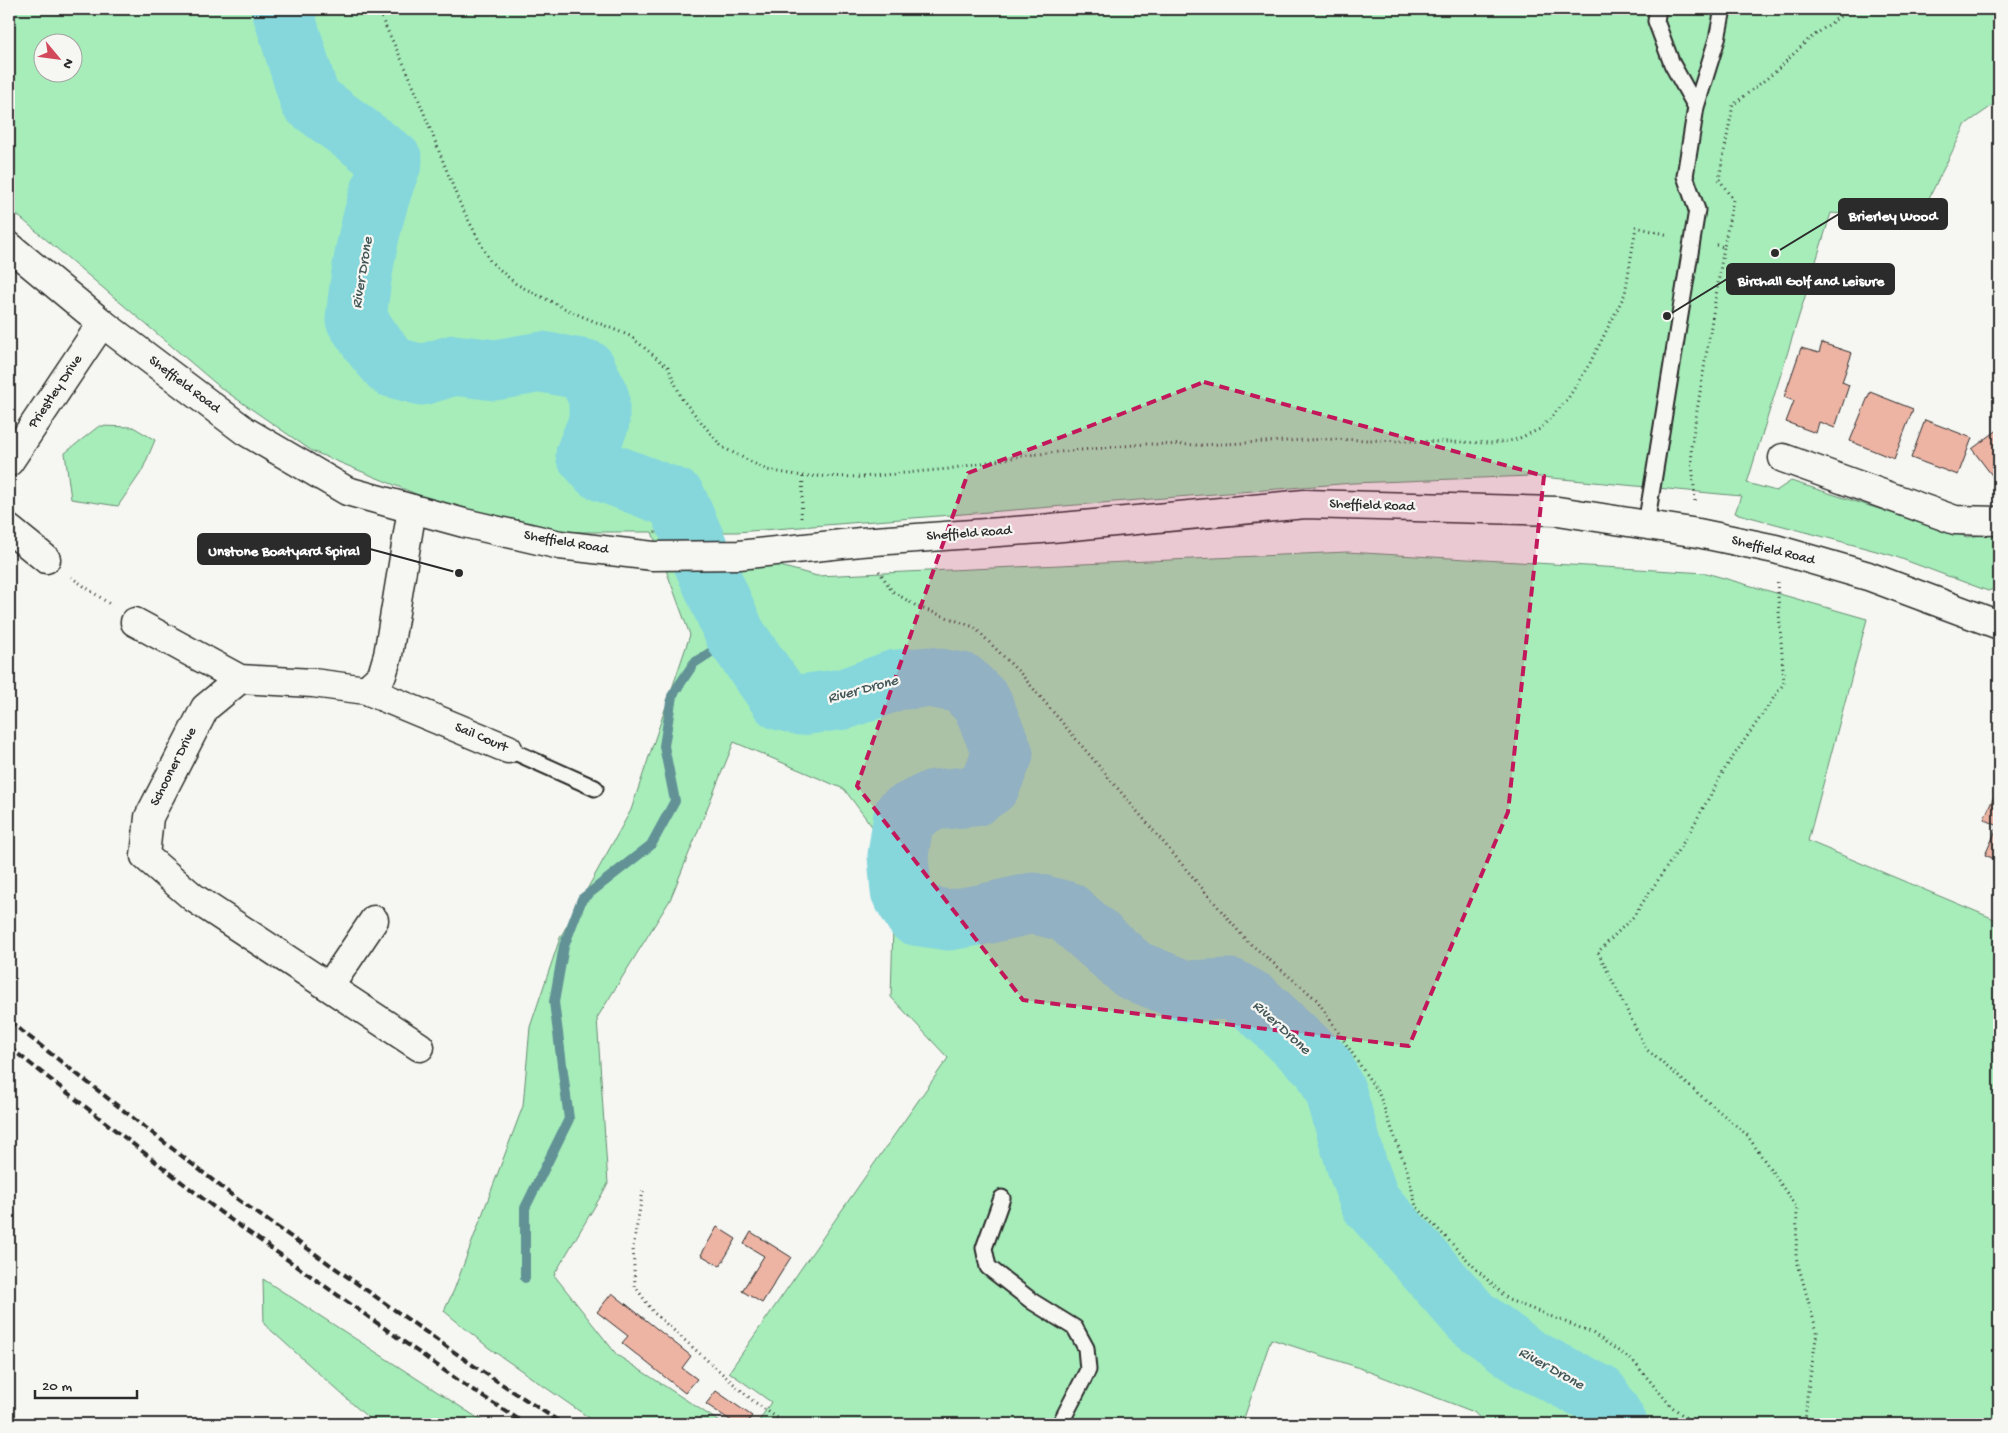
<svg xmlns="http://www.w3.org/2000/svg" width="2008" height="1433" font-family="'Gochi Hand',sans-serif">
  <rect width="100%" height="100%" fill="#f6f6f2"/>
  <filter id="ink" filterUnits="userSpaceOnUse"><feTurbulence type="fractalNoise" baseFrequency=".02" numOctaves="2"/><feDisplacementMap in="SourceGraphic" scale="10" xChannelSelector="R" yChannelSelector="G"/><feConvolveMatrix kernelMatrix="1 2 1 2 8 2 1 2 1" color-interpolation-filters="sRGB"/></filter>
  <g filter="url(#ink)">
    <!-- green -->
    <path fill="#a6edba" stroke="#688c72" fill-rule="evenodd" d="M9,9H1999V101L1966,124L1918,220L1831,213L1747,483L1776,491L1791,481L1967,537L1999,533V587L1988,591L1891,555L1735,513L1741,496L1531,476L1353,483L737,532H654L817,576L1347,552L1706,573L1867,619L1808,841L1999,921V1424H1485L1474,1412L1354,1366L1271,1339L1242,1424H757L771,1402L729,1372L948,1058L891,997L895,857L844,789L734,742L670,900L597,1018L608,1184L554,1275L617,1355L723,1424H598L489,1348L444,1311L454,1290L523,1106L530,1027L560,938L631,810L690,635L652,532H562L445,506L312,451L221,388L9,208ZM42,42H72V72H42Z
      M99,426L133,427L155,440L142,471L118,506L71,499L65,453Z
      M263,1279L487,1424H375L264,1324Z"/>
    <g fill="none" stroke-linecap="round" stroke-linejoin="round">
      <!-- stream -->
      <path stroke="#629295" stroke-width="10" d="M525,1278V1208L569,1119L554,1002L564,946L582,899L651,845L675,801L664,746L672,696L694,663L736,636"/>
      <!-- river -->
      <path stroke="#86d7dc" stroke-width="61" d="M282,9L310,100L392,161C371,213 362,263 356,319L375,347L392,367L422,375L454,365L495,370L542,362L586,370L599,398V422L586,454L600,470L676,499L736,636L781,700L801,705L844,699L896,680L928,677L962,683L982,703L1003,754L990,785L974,796L934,800L904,815L898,856L901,891L915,915L949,920L985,914L1033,903L1067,912L1133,970L1185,991L1231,989L1254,1002L1323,1066L1336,1093L1357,1166L1370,1202L1472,1318L1526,1358L1599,1395L1617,1424"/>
    </g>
    <!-- building -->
    <path fill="#edb4a4" stroke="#2b2b2b" d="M1822,343L1852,353L1842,382L1849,385L1835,428L1819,422L1816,433L1786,422L1794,401L1784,397L1801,348L1819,353Z
      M1870,392L1913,409L1894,459L1850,441Z
      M1925,420L1972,438L1958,475L1911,458Z
      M1999,429V481L1997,482L1972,449Z
      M1999,785V861L1985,855L1998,826L1984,819Z
      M717,1227L736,1239L720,1266L701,1255Z
      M751,1232L791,1257L762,1303L742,1291L764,1256L744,1244Z
      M612,1293L691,1356L682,1368L697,1379L685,1393L622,1343L628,1336L597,1312Z
      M716,1391L752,1416L746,1424H736L706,1404Z"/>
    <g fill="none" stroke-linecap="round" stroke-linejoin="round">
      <defs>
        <path id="lane" d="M1658,9L1656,21L1672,64L1696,107
          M1646,525L1697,210L1685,176L1696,107L1717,39L1723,9
          M508,749L595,788
          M1002,1198L984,1248L988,1267L1033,1302L1075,1328L1086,1348L1088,1370L1060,1424"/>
        <path id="street" d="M1783,458L1955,520L1999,521
          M9,462L102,323
          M412,509L388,655L382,675L366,690L313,683L240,679L205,708L149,817L145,856L194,898L420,1047
          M9,529L46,559
          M135,622L240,679
          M366,690L508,749
          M329,987L374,920"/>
        <path id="secondary" d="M9,246L102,323L245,431L347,491L464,523L560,545L653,556L739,555L861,542L1041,529L1305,504L1558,511L1698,533L1775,549L1868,576L1999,625"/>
      </defs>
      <!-- lane casing -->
      <use href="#lane" stroke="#2b2b2b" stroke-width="19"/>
      <!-- street casing -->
      <use href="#street" stroke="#2b2b2b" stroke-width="31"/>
      <!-- secondary casing -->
      <use href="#secondary" stroke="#2b2b2b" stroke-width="31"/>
      <!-- path -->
      <path stroke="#2b2b2b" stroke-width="3" stroke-dasharray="1 4" stroke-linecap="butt" d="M377,9L408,73L460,204L490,261L516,284L574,313L630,336L668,367L682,399L722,447L767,470L803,476L862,477L948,469L1028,455L1145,444L1203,445L1325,439L1493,443L1515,440L1540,429L1567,400L1590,363L1625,294L1636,227L1669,235
        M1716,245L1724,247L1733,200L1719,179L1733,105L1775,72L1808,40L1850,9
        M1695,501L1691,447L1724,247
        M801,518L803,476
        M879,571L892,591L918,607L974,627L1021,674L1246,940L1317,1000L1379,1094L1407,1170L1416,1206L1476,1269L1509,1300L1591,1332L1633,1361L1671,1406L1694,1424
        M71,577L111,605
        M1777,582L1784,683L1726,767L1687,837L1633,917L1598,952L1646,1049L1747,1135L1797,1208L1796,1257L1817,1332L1807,1397L1805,1424
        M643,1191L633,1247L635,1286L653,1312L753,1401L786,1424"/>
      <!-- lane -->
      <use href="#lane" stroke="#f6f6f2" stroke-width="15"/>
      <!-- street -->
      <use href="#street" stroke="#f6f6f2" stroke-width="28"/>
      <!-- secondary -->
      <use href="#secondary" stroke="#f6f6f2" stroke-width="28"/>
      <!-- rail -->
      <path stroke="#2b2b2b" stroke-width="4" stroke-dasharray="8 4" stroke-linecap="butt" d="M9,1021L233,1196L474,1366L563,1424
        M9,1047L220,1212L462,1383L526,1424"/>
    </g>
  </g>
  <!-- marked area -->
  <path fill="#c2185b" fill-opacity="0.2" stroke="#c2185b" stroke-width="4" stroke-dasharray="10 6" stroke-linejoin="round" d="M1204,382L1544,476L1508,812L1409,1046L1023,1000L857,786L968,473Z"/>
  <g text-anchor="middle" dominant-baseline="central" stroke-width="4.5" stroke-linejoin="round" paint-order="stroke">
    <!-- street labels -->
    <g font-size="14" fill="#2b2b2b" stroke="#f6f6f2">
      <text transform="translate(184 385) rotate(37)">Sheffield Road</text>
      <text transform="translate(56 392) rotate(-56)">Priestley Drive</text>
      <text transform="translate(1372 506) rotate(2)">Sheffield Road</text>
      <text transform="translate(969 534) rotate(-4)">Sheffield Road</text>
      <text transform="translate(566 543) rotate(10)">Sheffield Road</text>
      <text transform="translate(1773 551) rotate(14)">Sheffield Road</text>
      <text transform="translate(481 738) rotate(23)">Sail Court</text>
      <text transform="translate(174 767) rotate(-63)">Schooner Drive</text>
    </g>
    <!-- water labels -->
    <g font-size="15" font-style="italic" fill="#425657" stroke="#f6f6f2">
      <text transform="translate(363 273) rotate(-81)">River Drone</text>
      <text transform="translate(863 690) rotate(-15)">River Drone</text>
      <text transform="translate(1281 1028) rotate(42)">River Drone</text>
      <text transform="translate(1551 1369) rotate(29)">River Drone</text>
    </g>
  </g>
  <!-- callouts -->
  <path fill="none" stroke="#2b2b2b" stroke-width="2" d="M1775 253L1839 214M1667 316L1727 279M459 573L370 549"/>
  <g fill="#2b2b2b" stroke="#f6f6f2" stroke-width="2">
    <circle cx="1775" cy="253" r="5"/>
    <circle cx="1667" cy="316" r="5"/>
    <circle cx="459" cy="573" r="5"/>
  </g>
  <g fill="#2b2b2b" stroke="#2b2b2b" stroke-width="2">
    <rect x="1839" y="199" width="108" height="30" rx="5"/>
    <rect x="1727" y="264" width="167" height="30" rx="5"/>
    <rect x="198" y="534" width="172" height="30" rx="5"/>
  </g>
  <g font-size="15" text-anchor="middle" font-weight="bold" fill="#fff">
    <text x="1893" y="220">Brierley Wood</text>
    <text x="1811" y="285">Birchall Golf and Leisure</text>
    <text x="284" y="555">Unstone Boatyard Spiral</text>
  </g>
  <!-- margin -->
  <rect width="2008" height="1433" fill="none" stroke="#f6f6f2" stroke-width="30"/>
  <rect x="15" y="15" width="1978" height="1403" fill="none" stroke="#2b2b2b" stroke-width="2" filter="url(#ink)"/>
  <!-- north arrow -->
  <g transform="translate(58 58) rotate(119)"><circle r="24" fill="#f6f6f2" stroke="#a5a5a2"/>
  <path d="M0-4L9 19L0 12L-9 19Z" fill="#d1495b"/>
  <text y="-8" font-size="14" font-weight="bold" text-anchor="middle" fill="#2b2b2b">N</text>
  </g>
  <!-- scale -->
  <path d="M35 1390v8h102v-8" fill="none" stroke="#2b2b2b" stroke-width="2.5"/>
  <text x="42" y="1390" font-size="15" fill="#2b2b2b" stroke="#f6f6f2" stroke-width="4" paint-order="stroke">20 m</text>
</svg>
